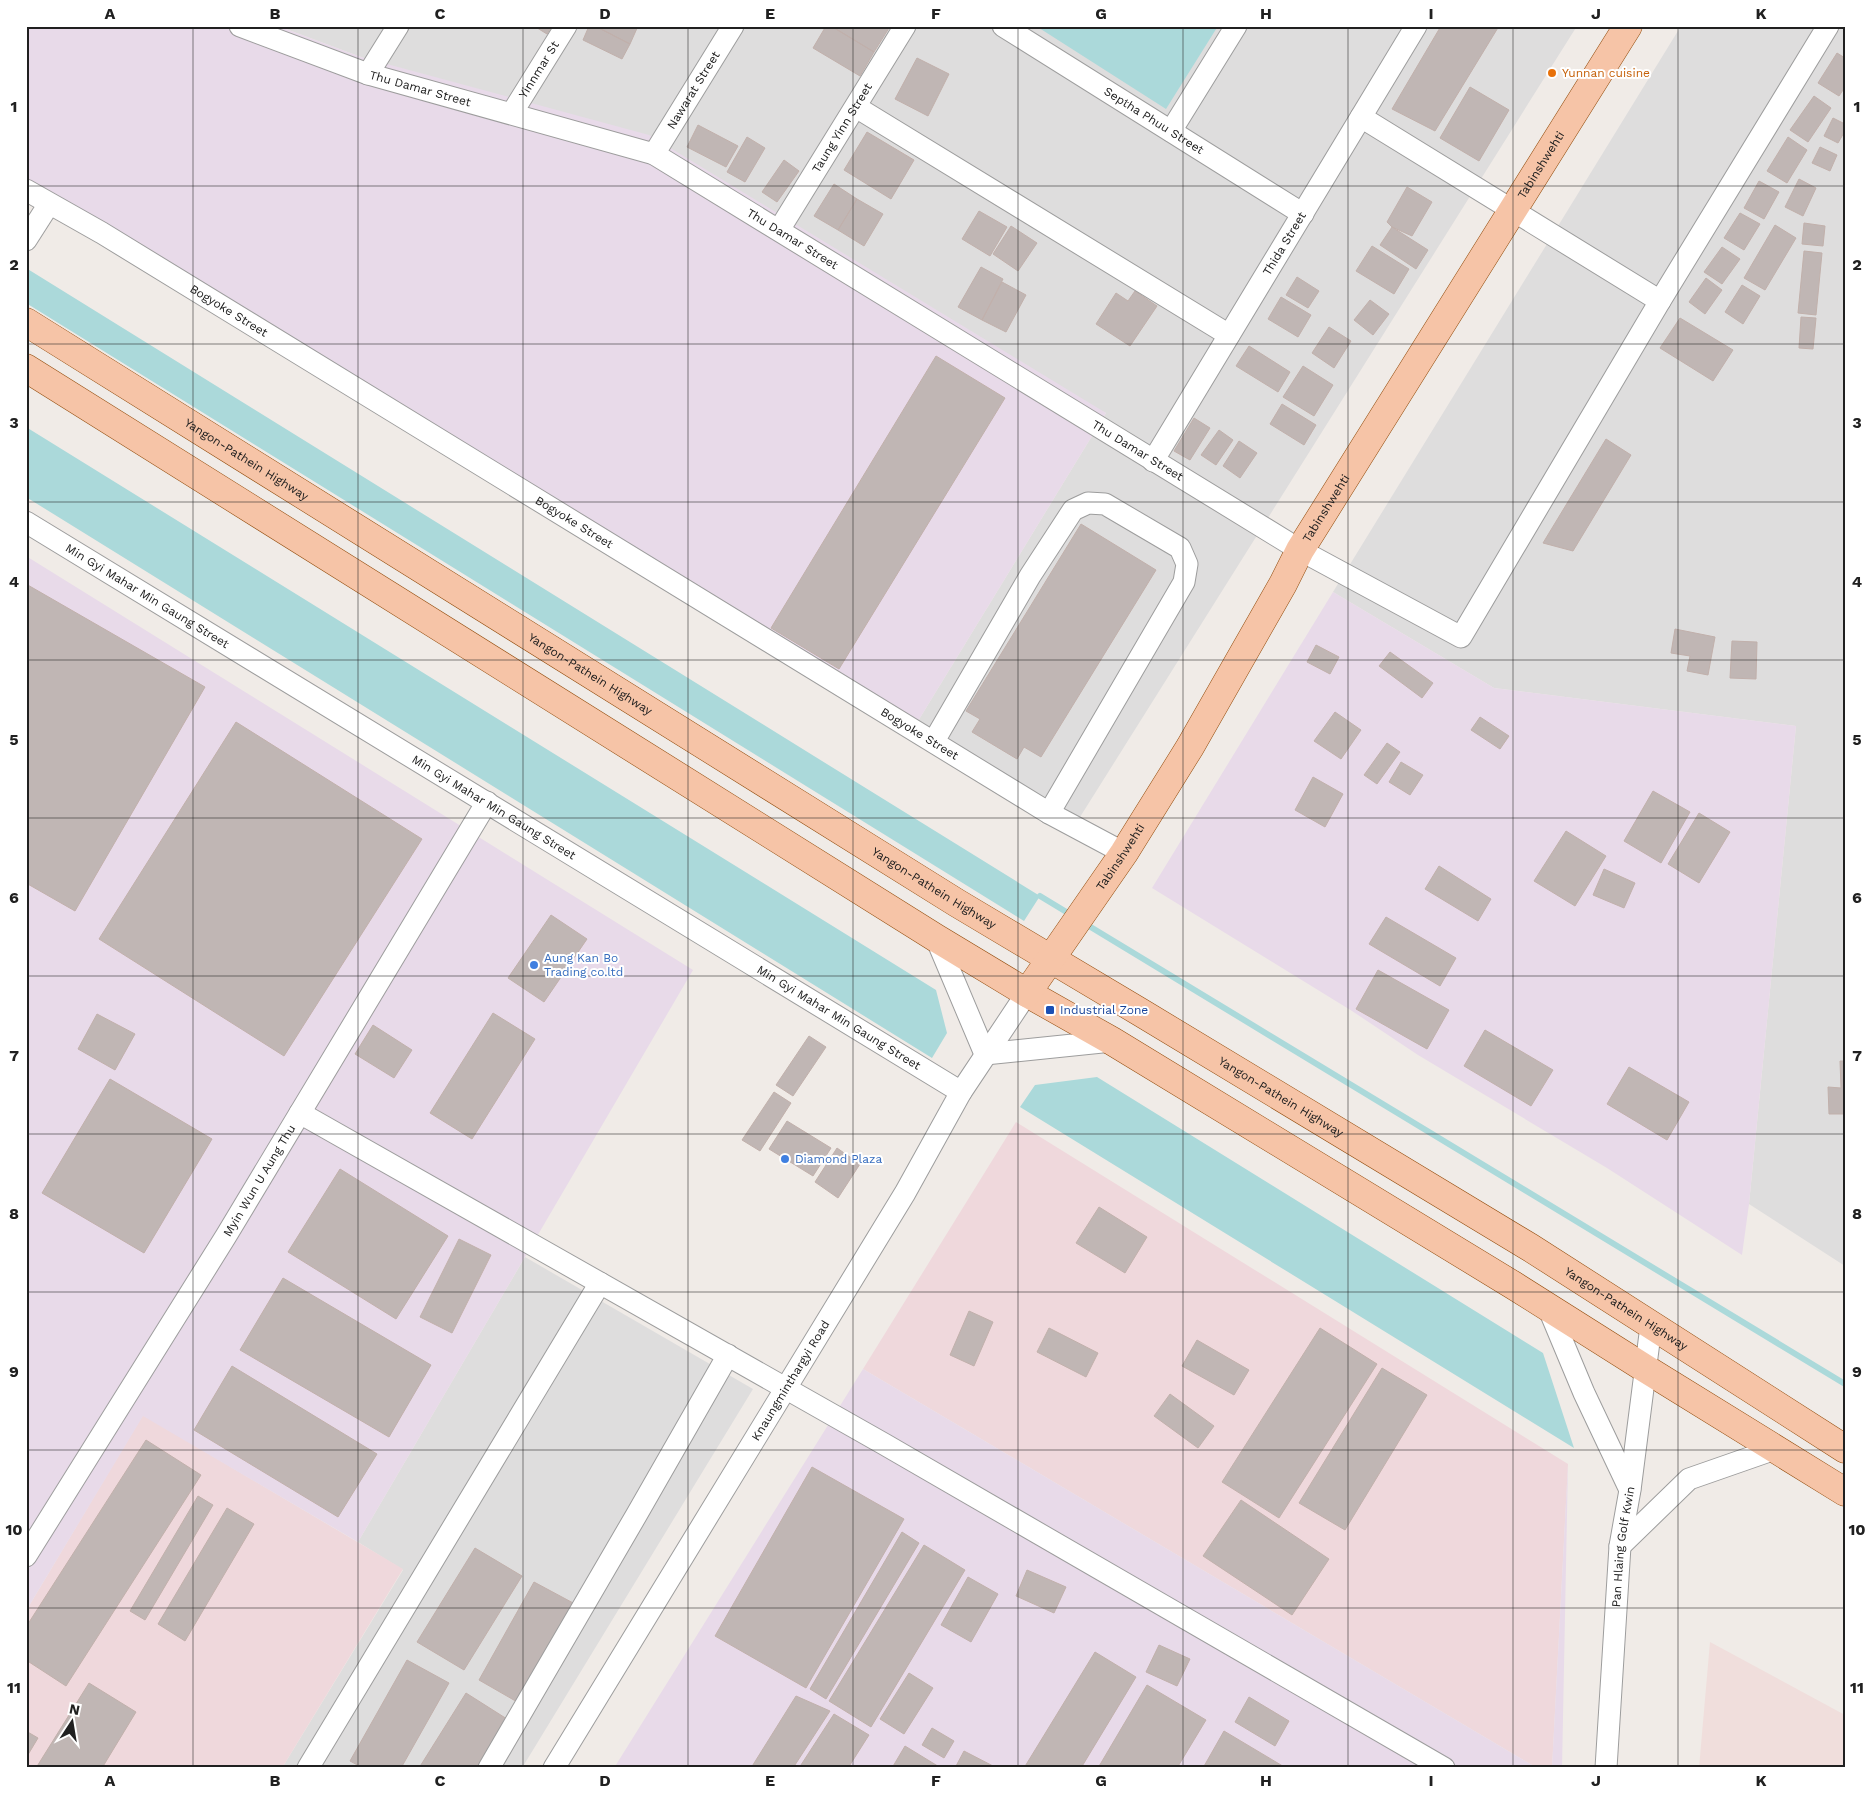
<svg xmlns="http://www.w3.org/2000/svg" width="1871" height="1794" font-family="'Work Sans',sans-serif">
  <rect width="100%" height="100%" fill="#f0ebe7"/>
  <!-- residential -->
  <path fill="#dedddd" d="M278,26H1577L1075,825L915,726L1106,413L361,57Z
    M1681,26H1845V1266L1749,1204L1796,726L1494,688L1333,592Z
    M525,1257L753,1389L522,1768H282L403,1570L358,1542Z"/>
  <!-- commercial -->
  <path fill="#efd8dc" d="M1016,1122L1568,1464L1552,1768H1537L863,1369Z
    M143,1415L403,1569L282,1768H26V1611Z"/>
  <!-- industrial -->
  <path fill="#e8dae9" d="M26,26H278L361,57L649,135L1106,413L915,726L26,178Z
    M26,556L693,970L358,1542L143,1416L26,1611Z
    M1333,592L1494,688L1796,726L1749,1204L1742,1255L1607,1168L1418,1055L1352,1011L1152,888Z
    M863,1369L1537,1768H614Z
    M1568,1464L1562,1768H1552Z"/>
  <!-- military -->
  <path fill="#f0dedc" d="M1710,1642L1845,1715V1768H1699Z"/>
  <!-- water -->
  <path fill="#abd9da" d="M1036,26H1218L1166,109Z
    M26,268L1040,896L1024,921L26,303Z
    M26,427L936,990L947,1033L932,1058L26,497Z
    M1097,1077L1543,1353L1574,1448L1020,1107L1035,1085Z"/>
  <g fill="none" stroke-linecap="round" stroke-linejoin="round">
    <!-- stream -->
    <path stroke="#abd9da" stroke-width="6" d="M1040,896L1073,916
      M1084,923L1845,1384"/>
  </g>
  <!-- building -->
  <path fill="#c0b6b4" stroke="#c1b0ab" d="M534,26H552L547,34Z
    M589,26H595L630,44L622,59L583,40Z
    M595,26H638L630,44Z
    M826,26H831L874,52L860,76L813,48Z
    M831,26H887L889,28L874,52Z
    M1441,26H1499L1435,131L1392,109Z
    M1837,53L1845,58V87L1839,96L1818,83Z
    M917,58L949,74L928,116L895,99Z
    M1470,87L1509,110L1479,161L1440,138Z
    M1814,96L1831,108L1808,142L1790,130Z
    M1833,118L1845,124V131L1838,143L1824,136Z
    M698,125L738,146L726,167L687,147Z
    M867,132L914,160L891,199L844,170Z
    M747,137L765,148L745,182L727,172Z
    M1788,137L1807,150L1787,183L1767,171Z
    M1820,147L1837,155L1830,171L1812,163Z
    M784,160L799,171L777,202L762,192Z
    M1799,179L1816,188L1803,216L1785,207Z
    M1759,181L1779,192L1764,219L1744,208Z
    M834,184L857,199L838,230L814,216Z
    M1407,187L1432,202L1412,236L1392,227L1387,222Z
    M857,199L883,214L864,246L838,230Z
    M979,211L1007,227L990,256L962,239Z
    M1740,213L1760,224L1744,250L1724,238Z
    M1804,223L1825,226L1823,246L1802,244Z
    M1775,225L1796,238L1765,290L1744,278Z
    M1011,226L1037,243L1018,271L993,254Z
    M1392,227L1428,250L1416,269L1380,245Z
    M1372,246L1409,269L1394,294L1356,271Z
    M1722,247L1740,259L1722,284L1704,272Z
    M1804,251L1822,253L1816,315L1798,313Z
    M981,267L1003,279L982,320L958,307Z
    M1297,277L1319,291L1308,308L1286,295Z
    M1706,278L1722,290L1705,314L1689,302Z
    M1002,282L1026,295L1006,332L982,320Z
    M1742,285L1760,296L1743,324L1725,312Z
    M1135,291L1157,306L1130,346L1096,324L1116,293L1128,301Z
    M1281,297L1311,315L1298,337L1268,319Z
    M1370,300L1389,314L1373,335L1354,320Z
    M1801,317L1816,318L1813,349L1799,348Z
    M1680,318L1733,350L1713,381L1660,348Z
    M1329,327L1351,341L1334,368L1312,353Z
    M1249,346L1290,372L1278,392L1236,366Z
    M936,356L1005,398L839,669L771,628Z
    M1303,366L1333,385L1314,416L1283,397Z
    M1282,404L1316,425L1304,445L1270,424Z
    M1194,418L1210,428L1190,460L1174,451Z
    M1219,430L1233,440L1216,465L1201,455Z
    M1606,439L1631,455L1573,551L1543,543Z
    M1239,441L1257,453L1240,478L1223,466Z
    M1081,524L1156,570L1041,757L1024,747L1017,759L972,732L980,719L966,711Z
    M26,584L205,687L75,911L26,883Z
    M1675,629L1715,637L1708,675L1687,671L1690,656L1671,653Z
    M1732,641L1757,642L1756,679L1730,678Z
    M1316,645L1339,657L1330,674L1307,662Z
    M1390,652L1433,683L1422,698L1379,666Z
    M1335,712L1361,730L1341,759L1314,741Z
    M1480,717L1509,736L1500,749L1471,730Z
    M236,722L422,839L284,1056L99,939Z
    M1387,743L1400,752L1377,784L1364,775Z
    M1401,762L1423,775L1410,795L1389,782Z
    M1313,777L1343,794L1325,827L1295,810Z
    M1653,791L1690,812L1661,863L1624,841Z
    M1699,813L1730,832L1699,883L1668,864Z
    M1566,831L1606,856L1575,906L1534,881Z
    M1439,866L1491,899L1478,921L1425,889Z
    M1604,869L1635,883L1624,908L1593,895Z
    M551,915L587,939L544,1002L508,978Z
    M1386,917L1456,958L1440,986L1369,944Z
    M1378,970L1449,1010L1427,1049L1356,1009Z
    M493,1013L535,1039L472,1139L430,1113Z
    M97,1014L135,1034L115,1070L78,1049Z
    M373,1025L412,1050L394,1078L355,1054Z
    M1485,1030L1553,1070L1531,1106L1464,1066Z
    M809,1036L826,1047L793,1096L776,1085Z
    M1840,1061H1845V1114H1829L1828,1087L1841,1088Z
    M1629,1067L1689,1102L1667,1140L1607,1104Z
    M110,1079L212,1139L144,1253L42,1193Z
    M774,1092L791,1103L760,1151L742,1140Z
    M787,1121L831,1148L813,1176L769,1149Z
    M837,1148L860,1164L838,1198L815,1182Z
    M340,1169L448,1236L396,1319L288,1252Z
    M1099,1207L1147,1237L1125,1273L1076,1243Z
    M459,1239L491,1255L452,1333L420,1317Z
    M283,1278L431,1365L389,1437L240,1350Z
    M969,1311L993,1322L974,1366L950,1355Z
    M1049,1328L1098,1353L1086,1377L1037,1352Z
    M1320,1328L1377,1364L1279,1518L1222,1482Z
    M1197,1340L1249,1370L1234,1395L1182,1366Z
    M232,1366L377,1454L338,1517L194,1430Z
    M1382,1368L1427,1395L1345,1530L1299,1503Z
    M1170,1394L1214,1426L1198,1448L1154,1416Z
    M146,1440L201,1475L66,1686L26,1660V1627Z
    M812,1467L904,1519L806,1688L715,1636Z
    M198,1496L213,1505L145,1620L130,1611Z
    M1241,1500L1329,1559L1292,1615L1203,1556Z
    M227,1508L254,1524L185,1641L158,1624Z
    M902,1532L919,1543L826,1699L810,1689Z
    M924,1545L965,1570L871,1727L829,1701Z
    M475,1548L522,1576L464,1670L417,1642Z
    M1027,1570L1066,1587L1054,1613L1016,1596Z
    M968,1577L998,1594L971,1642L941,1625Z
    M534,1582L575,1604L519,1703L479,1680Z
    M1159,1645L1190,1659L1177,1686L1146,1672Z
    M1095,1652L1136,1677L1081,1768H1024Z
    M407,1660L449,1683L401,1768H363L350,1761Z
    M909,1673L933,1688L904,1734L880,1719Z
    M89,1683L136,1712L102,1768H36Z
    M1147,1685L1206,1720L1177,1768H1098Z
    M466,1693L507,1719L476,1768H419Z
    M796,1696L830,1711L793,1768H751Z
    M1249,1697L1289,1721L1275,1746L1235,1722Z
    M834,1714L869,1735L848,1768H799Z
    M932,1728L954,1741L944,1758L922,1745Z
    M26,1731L38,1738L26,1758Z
    M1224,1731L1286,1768H1203Z
    M905,1746L941,1768H892Z
    M964,1751L993,1766L992,1768H955Z"/>
  <g fill="none" stroke-linecap="round" stroke-linejoin="round">
    <defs>
      <g id="minor">
        <path id="s1" d="M240,26L368,74L654,154L1300,550L1461,637L1660,301L1828,26"/>
        <path id="s2" d="M1003,26L1303,214"/>
        <path d="M368,74L398,26"/>
        <path d="M856,107L1229,335"/>
        <path id="s3" d="M512,113L566,26"/>
        <path d="M1361,117L1660,301"/>
        <path d="M1171,131L1236,26"/>
        <path id="s4" d="M654,154L733,26"/>
        <path id="s5" d="M26,190L102,233L1049,813L1124,853"/>
        <path id="s6" d="M779,230L905,26"/>
        <path d="M26,240L49,204"/>
        <path id="s7" d="M1153,461L1416,26"/>
        <path id="s8" d="M26,522L961,1092"/>
        <path d="M934,741L1030,576L1073,510L1088,503L1105,504L1180,548L1187,564L1184,582L1049,813"/>
        <path d="M936,938L985,1054"/>
        <path d="M985,1054L1112,1041"/>
        <path d="M300,1113L884,1444L1444,1768"/>
        <path d="M1548,1307L1584,1393L1630,1490"/>
        <path d="M1620,1546L1689,1479L1775,1449"/>
        <path id="s9" d="M26,1556L226,1236L487,802"/>
        <path d="M308,1768L600,1283"/>
        <path d="M489,1768L637,1514L728,1355"/>
        <path id="s10" d="M554,1768L905,1193L961,1092L1027,993"/>
        <path id="s11" d="M1606,1768L1620,1546L1630,1490L1651,1326"/>
      </g>
      <g id="major">
        <path id="s12" d="M26,322L957,903L1140,1012L1531,1248L1845,1449"/>
        <path d="M26,368L936,938L1027,993L1112,1041L1513,1285L1646,1369L1845,1492"/>
        <path id="s13" d="M1027,993L1124,853L1190,747L1283,584L1300,550L1628,26"/>
      </g>
    </defs>
    <!-- minor casing -->
    <use href="#minor" stroke="#9d9d9d" stroke-width="23"/>
    <!-- major casing -->
    <use href="#major" stroke="#924b0b" stroke-width="29"/>
    <!-- minor -->
    <use href="#minor" stroke="#fff" stroke-width="21"/>
    <!-- major -->
    <use href="#major" stroke="#f6c4a7" stroke-width="28"/>
  </g>
  <!-- grid -->
  <path fill="none" stroke="#202020" stroke-width="1" stroke-opacity="0.55" d="M193,26V1768M358,26V1768M523,26V1768M688,26V1768M853,26V1768M1018,26V1768M1183,26V1768M1348,26V1768M1513,26V1768M1678,26V1768M26,186H1845M26,344H1845M26,502H1845M26,660H1845M26,818H1845M26,976H1845M26,1134H1845M26,1292H1845M26,1450H1845M26,1608H1845"/>
  <!-- markers -->
  <circle fill="#e8710a" stroke="#fff" stroke-width="2" cx="1552" cy="73" r="5"/>
  <g fill="#3f7fe0" stroke="#fff" stroke-width="2">
    <circle cx="534" cy="965" r="5"/>
    <circle cx="785" cy="1159" r="5"/>
  </g>
  <rect fill="#1a4fb4" stroke="#fff" stroke-width="2" x="1045" y="1005" width="10" height="10" rx="2.5"/>
  <g text-anchor="middle" dominant-baseline="central" stroke-width="4" stroke-linejoin="round" paint-order="stroke">
    <!-- street labels -->
    <g font-size="12" fill="#202020" stroke="#fff">
      <text stroke="none"><textPath href="#s3" startOffset="51">Yinnmar St</textPath></text>
      <text stroke="none"><textPath href="#s1" startOffset="191">Thu Damar Street</textPath></text>
      <text stroke="none"><textPath href="#s4" startOffset="75">Nawarat Street</textPath></text>
      <text stroke="none"><textPath href="#s2" startOffset="178">Septha Phuu Street</textPath></text>
      <text stroke="none"><textPath href="#s6" startOffset="120">Taung Yinn Street</textPath></text>
      <text stroke="none"><textPath href="#s13" startOffset="975">Tabinshwehti</textPath></text>
      <text stroke="none"><textPath href="#s1" startOffset="596">Thu Damar Street</textPath></text>
      <text stroke="none"><textPath href="#s7" startOffset="254">Thida Street</textPath></text>
      <text stroke="none"><textPath href="#s5" startOffset="236">Bogyoke Street</textPath></text>
      <text stroke="none"><textPath href="#s1" startOffset="1001">Thu Damar Street</textPath></text>
      <text stroke="none"><textPath href="#s12" startOffset="260">Yangon-Pathein Highway</textPath></text>
      <text stroke="none"><textPath href="#s13" startOffset="570">Tabinshwehti</textPath></text>
      <text stroke="none"><textPath href="#s5" startOffset="641">Bogyoke Street</textPath></text>
      <text stroke="none"><textPath href="#s8" startOffset="142">Min Gyi Mahar Min Gaung Street</textPath></text>
      <text stroke="none"><textPath href="#s12" startOffset="665">Yangon-Pathein Highway</textPath></text>
      <text stroke="none"><textPath href="#s5" startOffset="1046">Bogyoke Street</textPath></text>
      <text stroke="none"><textPath href="#s8" startOffset="548">Min Gyi Mahar Min Gaung Street</textPath></text>
      <text stroke="none"><textPath href="#s13" startOffset="165">Tabinshwehti</textPath></text>
      <text stroke="none"><textPath href="#s12" startOffset="1070">Yangon-Pathein Highway</textPath></text>
      <text stroke="none"><textPath href="#s8" startOffset="952">Min Gyi Mahar Min Gaung Street</textPath></text>
      <text stroke="none"><textPath href="#s12" startOffset="1475">Yangon-Pathein Highway</textPath></text>
      <text stroke="none"><textPath href="#s9" startOffset="442">Myin Wun U Aung Thu</textPath></text>
      <text stroke="none"><textPath href="#s12" startOffset="1880">Yangon-Pathein Highway</textPath></text>
      <text stroke="none"><textPath href="#s10" startOffset="454">Knaungminthargyi Road</textPath></text>
      <text stroke="none"><textPath href="#s11" startOffset="222">Pan Hlaing Golf Kwin</textPath></text>
    </g>
    <!-- food labels -->
    <g font-size="12" fill="#c56008" stroke="#fff" text-anchor="start">
      <text x="1562" y="73">Yunnan cuisine</text>
    </g>
    <!-- shop labels -->
    <g font-size="12" fill="#366cbe" stroke="#fff" text-anchor="start">
      <text x="544" y="958">Aung Kan Bo<tspan x="544" dy="14">Trading co.ltd</tspan></text>
      <text x="795" y="1159">Diamond Plaza</text>
    </g>
    <!-- transit labels -->
    <g font-size="12" fill="#164399" stroke="#fff" text-anchor="start">
      <text x="1060" y="1010">Industrial Zone</text>
    </g>
  </g>
  <!-- border -->
  <rect width="1871" height="1794" fill="none" stroke="#ffffff" stroke-width="55"/>
  <!-- north arrow -->
  <g transform="translate(72 1722) rotate(12)" stroke="#ffffff" stroke-width="4" paint-order="stroke">
  <path d="M0-4L9 19L0 12L-9 19Z" fill="#202020"/>
  <text y="-8" font-size="14" font-weight="bold" text-anchor="middle" fill="#202020">N</text>
  </g>
  <rect x="28" y="28" width="1816" height="1738" fill="none" stroke="#202020" stroke-width="2"/>
  <g font-size="16" text-anchor="middle" font-weight="bold" fill="#202020">
    <text x="110" y="19">A</text>
    <text x="275" y="19">B</text>
    <text x="440" y="19">C</text>
    <text x="605" y="19">D</text>
    <text x="770" y="19">E</text>
    <text x="936" y="19">F</text>
    <text x="1101" y="19">G</text>
    <text x="1266" y="19">H</text>
    <text x="1431" y="19">I</text>
    <text x="1596" y="19">J</text>
    <text x="1761" y="19">K</text>
    <text x="14" y="112">1</text>
    <text x="1857" y="112">1</text>
    <text x="14" y="270">2</text>
    <text x="1857" y="270">2</text>
    <text x="14" y="428">3</text>
    <text x="1857" y="428">3</text>
    <text x="14" y="587">4</text>
    <text x="1857" y="587">4</text>
    <text x="14" y="745">5</text>
    <text x="1857" y="745">5</text>
    <text x="14" y="903">6</text>
    <text x="1857" y="903">6</text>
    <text x="14" y="1061">7</text>
    <text x="1857" y="1061">7</text>
    <text x="14" y="1219">8</text>
    <text x="1857" y="1219">8</text>
    <text x="14" y="1377">9</text>
    <text x="1857" y="1377">9</text>
    <text x="14" y="1535">10</text>
    <text x="1857" y="1535">10</text>
    <text x="14" y="1693">11</text>
    <text x="1857" y="1693">11</text>
    <text x="110" y="1786">A</text>
    <text x="275" y="1786">B</text>
    <text x="440" y="1786">C</text>
    <text x="605" y="1786">D</text>
    <text x="770" y="1786">E</text>
    <text x="936" y="1786">F</text>
    <text x="1101" y="1786">G</text>
    <text x="1266" y="1786">H</text>
    <text x="1431" y="1786">I</text>
    <text x="1596" y="1786">J</text>
    <text x="1761" y="1786">K</text>
  </g>
</svg>
